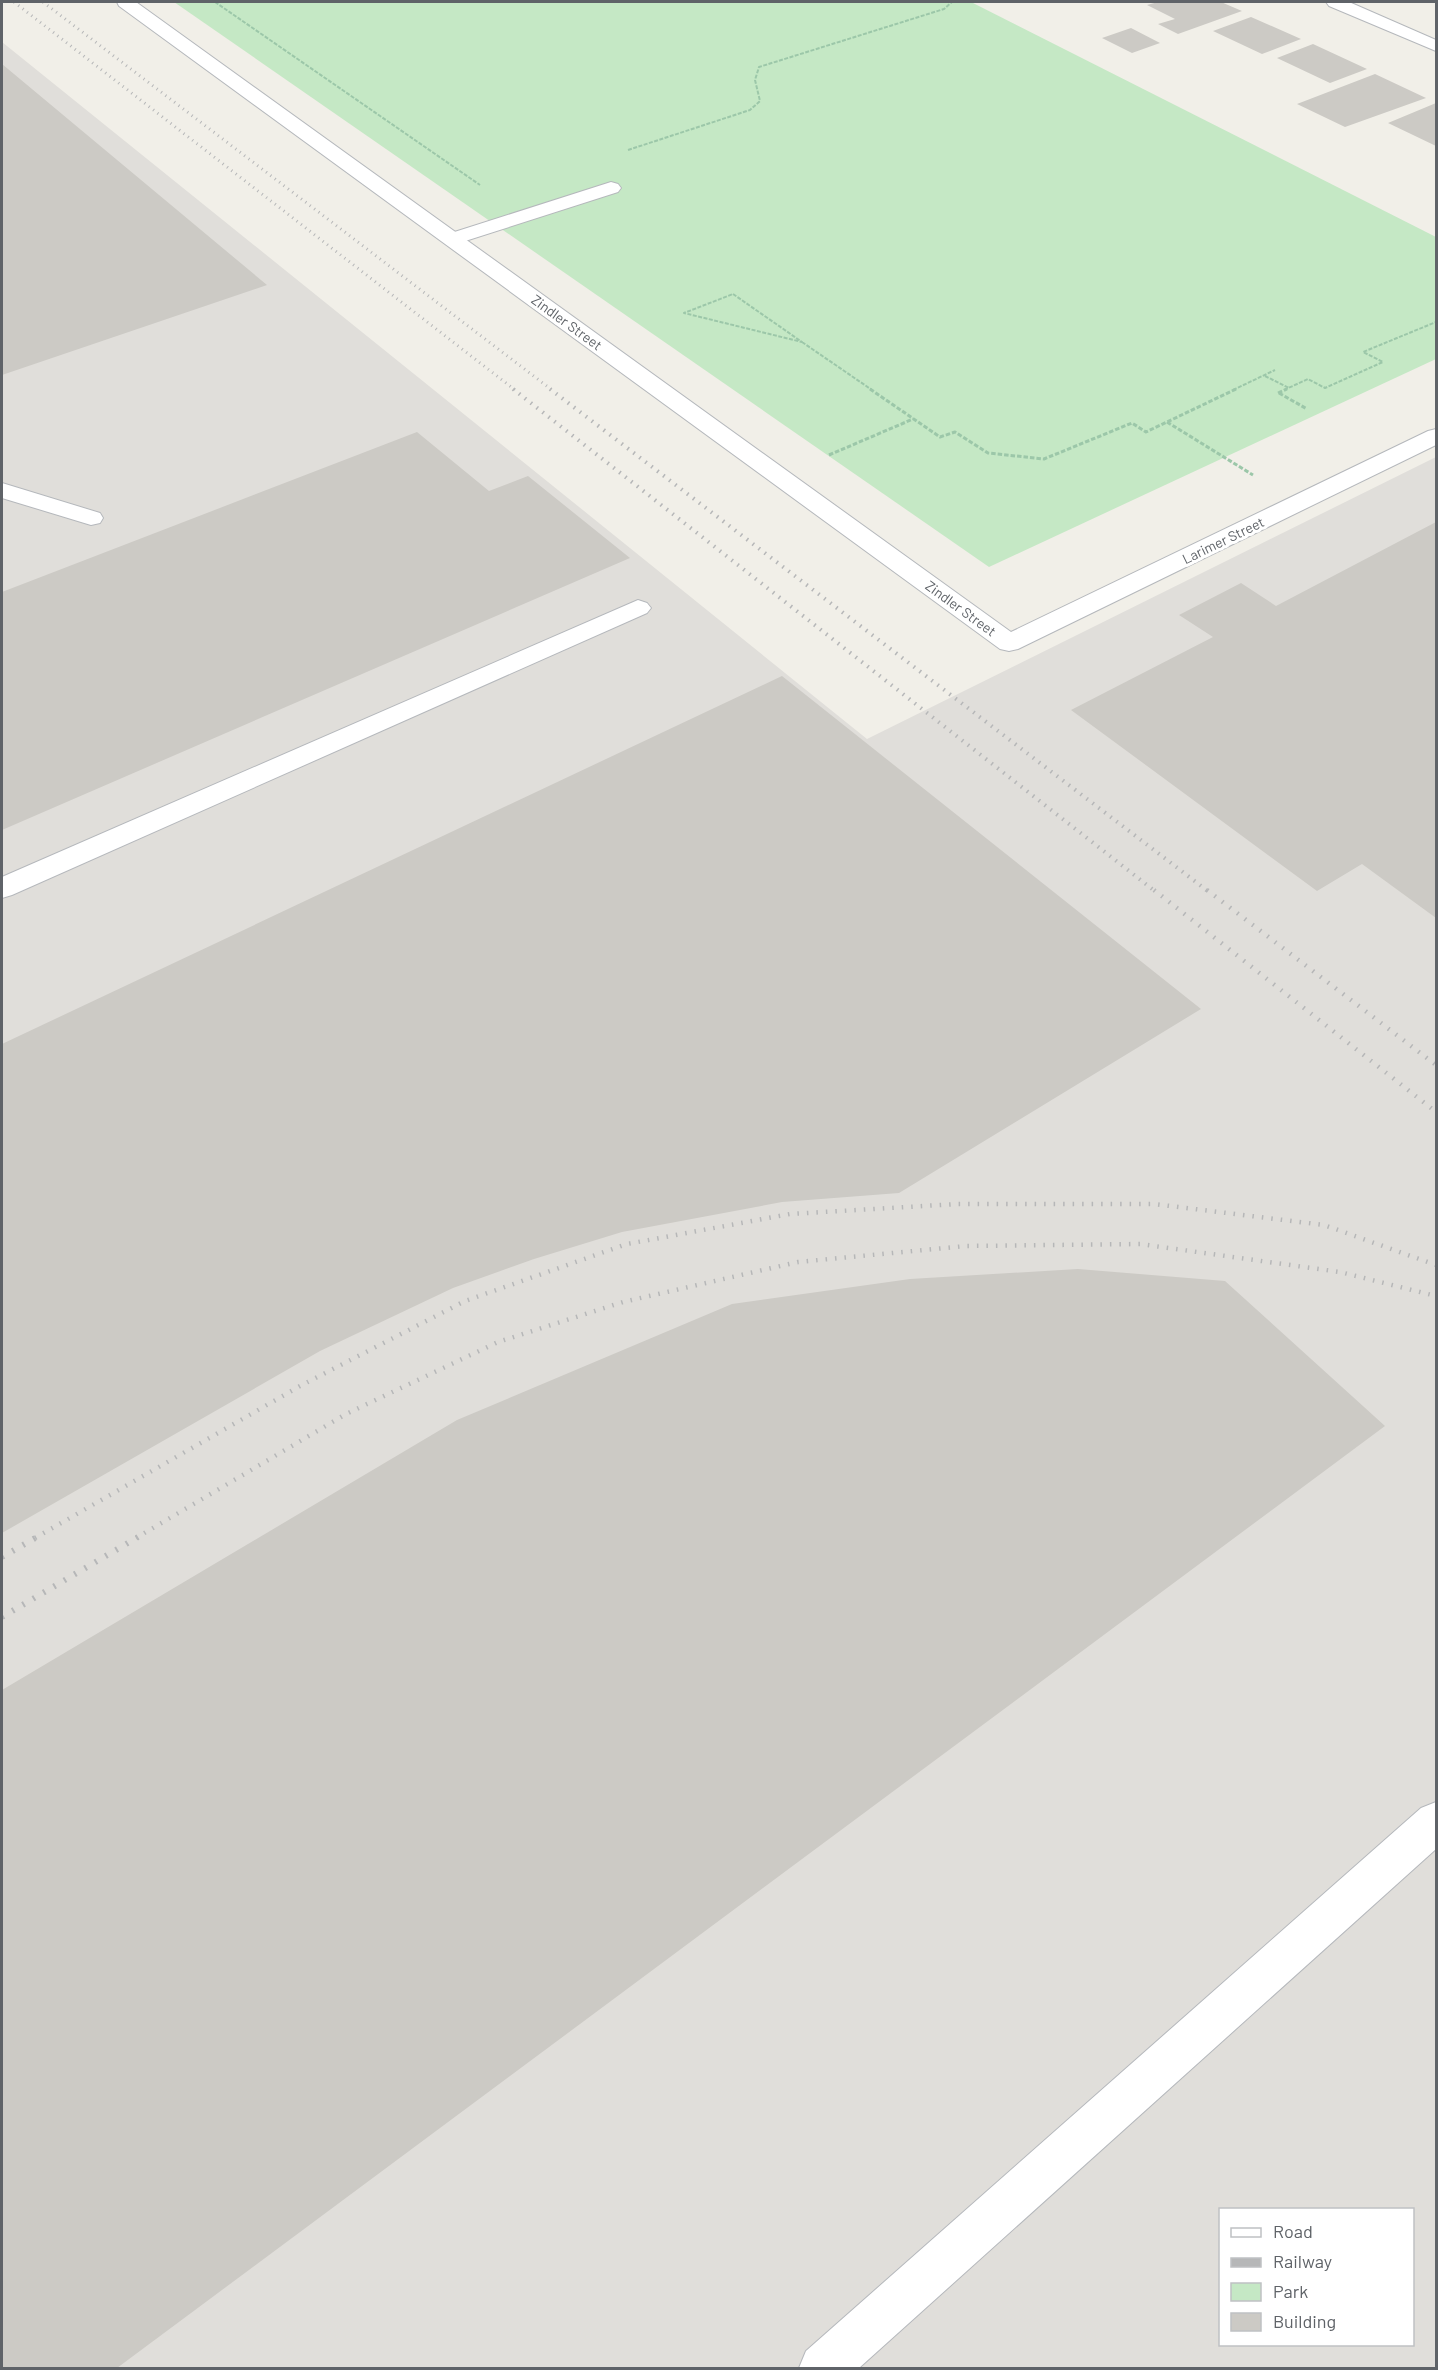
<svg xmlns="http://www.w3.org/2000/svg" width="1438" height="2370" font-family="Barlow,sans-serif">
  <rect width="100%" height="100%" fill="#f1efe8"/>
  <!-- industrial -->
  <path fill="#e0deda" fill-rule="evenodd" d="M2,42L867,739L1436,457V2368H2ZM1220,2210H1412V2344H1220Z"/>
  <!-- green -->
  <path fill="#c5e8c5" d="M174,2H971L1436,237V359L989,567Z"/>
  <!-- building -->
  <path fill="#cccac5" d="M1158,2H1221L1242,11L1178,34L1158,24L1175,19L1147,5Z
    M1251,17L1301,39L1262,54L1213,31Z
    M1131,28L1160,43L1132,53L1102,38Z
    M1313,44L1367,69L1330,83L1277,58Z
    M2,64L267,285L2,375Z
    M1375,74L1426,98L1345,127L1297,104Z
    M1436,103V146L1388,123Z
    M417,432L489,491L528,476L630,558L2,830V592Z
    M1436,522V918L1362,864L1317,891L1071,710L1213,637L1179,615L1241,583L1276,606Z
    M782,676L1201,1009L899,1193L782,1202L622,1232L534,1259L453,1288L320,1351L2,1533V1044Z
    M1078,1269L1225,1281L1385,1426L117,2368H2V1690L457,1420L732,1304L910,1279Z"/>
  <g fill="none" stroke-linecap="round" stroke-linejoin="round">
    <defs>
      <path id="lane" d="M611,182L618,184L621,188L618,192L459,243L452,245L445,243L442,239L445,235Z
        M2,483L100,513L103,518L100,523L91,525L2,498Z
        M638,600L647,603L651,608L647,613L12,895L2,898V877Z
        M1436,1802V1849L859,2368H799L806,2351L1421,1808Z"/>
      <path id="street" d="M117,2H136L1011,632L1428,431L1436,429V445L1018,649L1009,651L1000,649L119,6Z
        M1326,2H1349L1436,40V51L1329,6Z"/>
    </defs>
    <!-- lane casing -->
    <use href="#lane" stroke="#b5b8bc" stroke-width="2"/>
    <!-- street casing -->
    <use href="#street" stroke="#b5b8bc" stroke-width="2"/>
    <!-- path-far1 -->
    <path stroke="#9cc7a9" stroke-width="2" stroke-dasharray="4 1.5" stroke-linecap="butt" d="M215,2L480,185
      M628,150L750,110L760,101L755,80L759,67L944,9L952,2
      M733,294L802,342L684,313Z
      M802,342L872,390
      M1265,376L1289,388
      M1233,390L1275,370
      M1284,390L1308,379L1325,388L1383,362L1363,352L1436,322"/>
    <!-- path -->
    <path stroke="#9cc7a9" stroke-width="3" stroke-dasharray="4.5 2" stroke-linecap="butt" d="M870,389L940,437L955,432L988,453L1044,459L1132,423L1146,432L1236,389
      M1278,393L1287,389
      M1279,393L1307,409
      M1167,422L1253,475
      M829,455L913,419"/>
    <!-- lane -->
    <use href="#lane" fill="#fff" fill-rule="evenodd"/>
    <!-- street -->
    <use href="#street" fill="#fff" fill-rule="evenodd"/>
    <!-- rail-far3 -->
    <path stroke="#b6b7b8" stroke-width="3" stroke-dasharray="1 4.5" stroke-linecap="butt" d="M14,2L515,390
      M43,2L552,390"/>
    <!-- rail-far2 -->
    <path stroke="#b6b7b8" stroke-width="4" stroke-dasharray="1.5 6" stroke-linecap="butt" d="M513,389L1156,892
      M550,389L1209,892"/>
    <!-- rail-far1 -->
    <path stroke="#b6b7b8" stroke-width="4.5" stroke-dasharray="1.5 8" stroke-linecap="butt" d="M1154,890L1436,1112
      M1207,890L1436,1065
      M35,1538L300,1386L465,1301L627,1244L790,1214L957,1204H1154L1324,1225L1436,1265
      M136,1538L346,1414L498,1342L623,1302L798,1262L966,1246L1140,1244L1340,1272L1436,1296"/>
    <!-- rail -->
    <path stroke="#b6b7b8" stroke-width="6" stroke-dasharray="2 10" stroke-linecap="butt" d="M2,1557L37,1537
      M2,1617L138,1537"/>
  </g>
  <g text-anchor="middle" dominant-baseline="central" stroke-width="6" stroke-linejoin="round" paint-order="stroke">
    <!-- far-street labels -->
    <g font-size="14" fill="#5f6368" stroke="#fff">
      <text transform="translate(567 322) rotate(36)">Zindler Street</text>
      <text transform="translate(1223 540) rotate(-26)">Larimer Street</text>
      <text transform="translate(961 608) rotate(36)">Zindler Street</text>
    </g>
  </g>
  <!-- border -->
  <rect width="1438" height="2370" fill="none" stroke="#5f6368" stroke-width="6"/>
  <!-- legend -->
  <rect x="1219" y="2208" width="195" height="138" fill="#ffffff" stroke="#bfc1c3" stroke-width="1.5"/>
  <rect x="1231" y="2228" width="30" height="9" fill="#ffffff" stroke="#bfc1c3" stroke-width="1.5"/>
  <text x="1273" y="2238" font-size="18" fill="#5f6368">Road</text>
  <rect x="1231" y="2258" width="30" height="9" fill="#b6b7b8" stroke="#bfc1c3" stroke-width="1.5"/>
  <text x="1273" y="2268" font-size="18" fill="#5f6368">Railway</text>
  <rect x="1231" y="2283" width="30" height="18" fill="#c5e8c5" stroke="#bfc1c3" stroke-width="1.5"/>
  <text x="1273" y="2298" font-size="18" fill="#5f6368">Park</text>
  <rect x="1231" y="2313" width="30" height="18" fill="#cccac5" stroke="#bfc1c3" stroke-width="1.5"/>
  <text x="1273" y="2328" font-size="18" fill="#5f6368">Building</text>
</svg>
